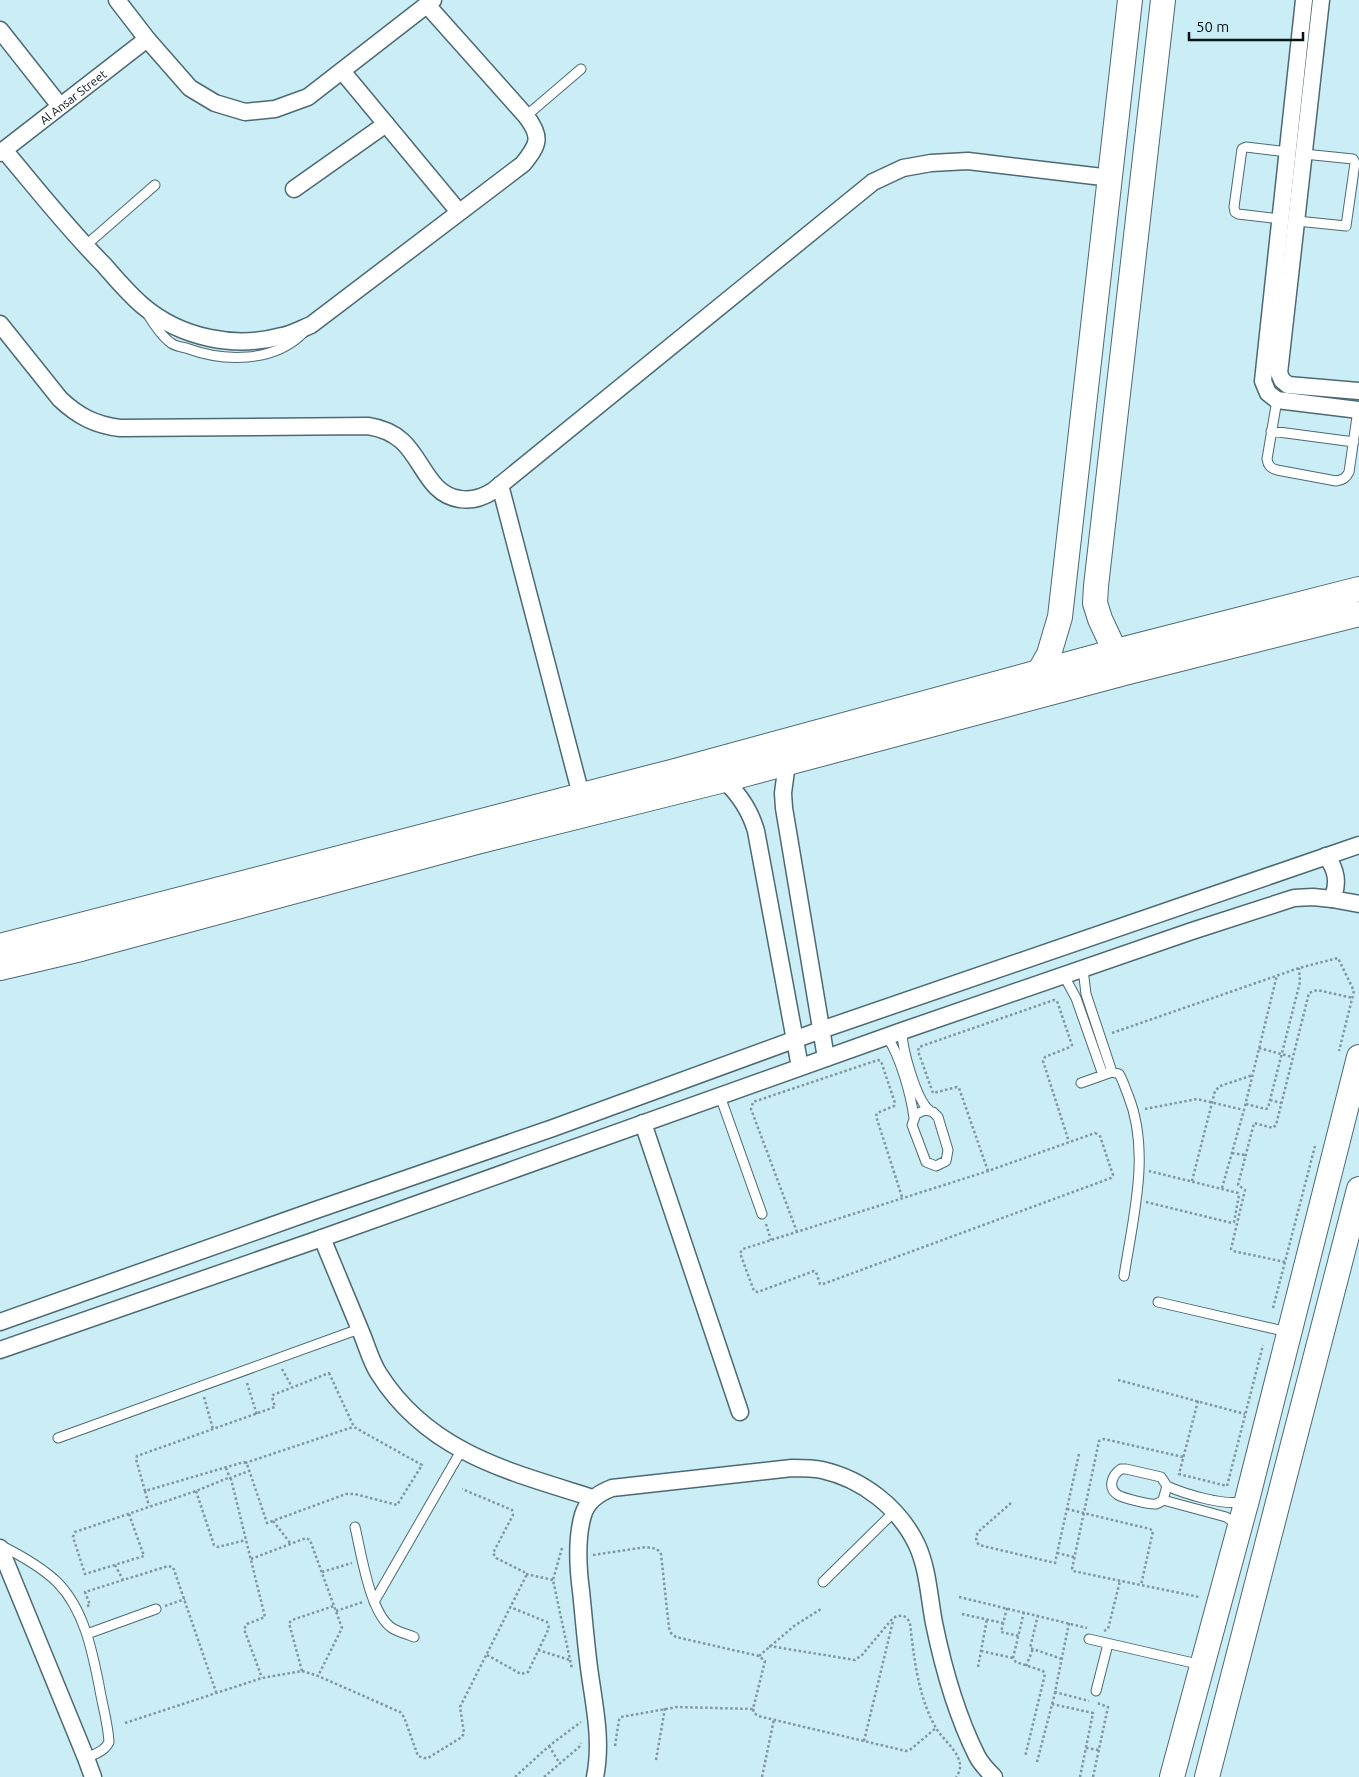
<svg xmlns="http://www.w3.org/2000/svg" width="1359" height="1777" font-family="Ubuntu,sans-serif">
  <rect width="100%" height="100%" fill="#cbedf6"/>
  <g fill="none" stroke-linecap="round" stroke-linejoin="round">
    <defs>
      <path id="lane" d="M526,116L581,69
        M1280,219L1238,214L1235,212L1234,207L1242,149L1246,147L1288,152
        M1297,221L1346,226L1355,163L1353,159L1304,154
        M85,246L155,185
        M147,313C153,323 161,336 171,343C175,346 181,347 186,348C224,362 273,363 303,333
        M1277,400L1267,459C1268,465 1270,468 1277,470L1336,481C1343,480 1346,478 1349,472L1358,410
        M1271,431L1354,442
        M1083,969L1086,994L1112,1072
        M1064,976L1076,998L1103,1075
        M902,1031C902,1049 916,1099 929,1110
        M887,1037C900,1055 911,1095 914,1118
        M1081,1083L1112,1072L1119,1074C1123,1080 1125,1088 1128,1095C1151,1152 1133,1217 1124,1276
        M720,1096L762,1214
        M925,1110L933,1112L938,1117L948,1150L946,1161L936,1166L926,1162L912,1125L916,1114Z
        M1158,1302L1288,1332
        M58,1438L359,1329
        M1121,1469H1126L1161,1477L1167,1486L1163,1500C1161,1502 1159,1503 1156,1504C1150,1505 1123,1498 1118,1495C1107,1488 1112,1475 1121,1469Z
        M1167,1486C1185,1494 1226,1507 1245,1501
        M1163,1500L1226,1517L1238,1525
        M355,1527C361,1552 370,1614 392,1628C398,1632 407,1634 414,1637
        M0,1545C20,1555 42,1567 58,1583C84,1610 92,1650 99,1685C102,1704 108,1723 109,1742C105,1751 95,1754 86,1758
        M823,1582L894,1512
        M374,1602L461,1451
        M87,1634L156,1609
        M1089,1639L1202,1665
        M1096,1691L1108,1644"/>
      <g id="street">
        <path d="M117,0L147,39L190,88L215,103L245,112L275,109L308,97L433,0"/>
        <path d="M1304,0L1263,381L1268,393L1277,400L1359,410"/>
        <path d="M1321,0L1279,373L1282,380L1288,385L1359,391"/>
        <path d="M0,30L60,106"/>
        <path d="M342,71L459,212"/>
        <path d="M4,150C37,189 68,229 104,265C116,279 129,294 143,306C181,338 235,349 282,336C292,334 301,329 311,325L523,164C539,144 542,137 526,116L427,5"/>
        <path id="s1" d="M0,153L147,39"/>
        <path d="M294,189L386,124"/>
        <path d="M0,324L60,399C78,416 95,425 120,428L368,426C381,428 392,432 402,441C423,460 429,495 460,499C472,501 482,498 493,491L873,182L903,168L931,163L968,161L1111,178"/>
        <path d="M500,485L581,795"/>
        <path d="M787,763L783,793L784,808L826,1058"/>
        <path d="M724,780C740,795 750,810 756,831L800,1067"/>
        <path d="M1326,856C1337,870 1339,883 1332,899"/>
        <path d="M643,1123L740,1412"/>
        <path d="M322,1238C335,1269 348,1301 361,1332C367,1346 371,1362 379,1374C429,1453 511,1472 593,1498"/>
        <path d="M0,1322L313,1211L553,1128L821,1030L1359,845"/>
        <path d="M0,1350L322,1238L902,1031L1192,931L1294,898L1313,897L1332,899L1359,904"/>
        <path d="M0,1548L86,1758L93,1777"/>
        <path d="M595,1777C602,1743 595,1709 590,1675C586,1647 584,1619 581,1591C578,1568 576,1539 583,1515C587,1501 599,1493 612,1488L792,1468C802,1468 813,1468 822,1470C862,1479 899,1507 917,1545C928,1569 929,1597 934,1623C943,1667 957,1716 977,1756C981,1764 988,1771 994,1777"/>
      </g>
      <path id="secondary" d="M1121,664L1100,619L1095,603L1096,586L1163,0
        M1035,679L1049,654L1060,617L1130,0
        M0,946L671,772L1116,651L1359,589
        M0,968L81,949L477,842L724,780L1125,673L1359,614
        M1172,1777L1247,1500L1359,1057
        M1207,1777L1359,1189"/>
    </defs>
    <!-- lane casing -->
    <use href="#lane" stroke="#4c6a72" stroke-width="11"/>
    <!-- street casing -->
    <use href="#street" stroke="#4c6a72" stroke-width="19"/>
    <!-- secondary casing -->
    <use href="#secondary" stroke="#4c6a72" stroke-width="26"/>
    <!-- path -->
    <path stroke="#7e989e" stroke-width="2.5" stroke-dasharray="2.5 2.5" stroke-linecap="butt" d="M1112,1033L1299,968L1338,958L1354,991L1339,1051
      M1259,1048L1292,1057
      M1270,1100L1281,1103
      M1246,1104L1266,1109L1268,1108L1300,982L1299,968
      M1145,1109L1197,1099L1244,1110
      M1095,1133L1100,1136L1113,1175L1111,1178L823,1284H820L816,1272L814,1271L758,1292L754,1291L740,1253L743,1249L988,1171Z
      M1232,1153L1245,1155
      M988,1171L959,1088L957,1087L933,1093L918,1051L919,1047L1054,1000L1057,1001L1072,1045L1070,1047L1045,1057L1043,1061L1069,1142
      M1192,1181L1215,1091L1220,1086L1253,1075
      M1222,1188L1244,1110L1277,975
      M1146,1202L1232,1223L1234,1222L1239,1195L1238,1193L1149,1171
      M766,1224L771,1240
      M797,1232L751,1109L753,1102L878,1060L881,1061L895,1103L894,1106L877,1113L876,1116L902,1197
      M1285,1262L1233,1251L1231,1249L1245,1190L1238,1185L1254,1123L1273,1128L1276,1125L1309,993L1317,990L1353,998
      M1273,1308L1315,1146
      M282,1369L292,1387
      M329,1373L354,1427L422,1465L397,1505L355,1494H346L267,1523L247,1464L244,1462L145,1491L136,1459L137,1456L275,1407L272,1397L273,1395Z
      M1118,1380L1245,1414
      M247,1383L257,1415
      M204,1397L213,1429
      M1198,1401L1179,1474L1227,1486L1263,1345
      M1183,1457L1104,1439L1099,1441L1072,1569L1073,1571L1199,1597
      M245,1463L353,1427
      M226,1468L230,1478L249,1471
      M145,1491L149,1506
      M196,1491L214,1545L218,1547L246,1540
      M1011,1503L978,1532C976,1537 975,1540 979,1545L1055,1563L1079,1454
      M1067,1509L1150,1529L1153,1531L1141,1585
      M129,1514L144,1556L85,1574L73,1537L75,1532L196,1491L228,1478L231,1479L265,1617L247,1624L244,1629L262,1678
      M273,1521L291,1544
      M562,1548L553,1580L572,1669
      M1057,1553L1074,1557
      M593,1555L646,1547L657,1549L661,1554L669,1628L671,1633L676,1637L759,1656L765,1661L753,1709L754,1713L758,1716L906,1751L911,1749L936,1728
      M251,1559L306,1538L310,1540L342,1628L318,1676
      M115,1565L123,1580
      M322,1572L352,1563
      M526,1574L553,1580
      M959,1597L1087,1628
      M87,1606L90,1605L85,1592L168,1566L173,1567L216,1692
      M165,1606L185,1599
      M1007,1608L1001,1632L1019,1636
      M336,1611L363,1602
      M1024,1612L1013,1658L1016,1662L1043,1671L1045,1674L1025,1757
      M962,1614L1003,1623
      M1038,1615L1030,1648L1062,1659
      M1069,1623L1055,1692L1089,1701
      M1104,1631L1108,1629L1120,1581
      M769,1646L855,1660L862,1655L893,1618C901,1614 906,1615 910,1623C914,1658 918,1697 936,1728C944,1742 970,1759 956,1777
      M538,1650L570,1660
      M981,1651L1013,1658
      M487,1655L521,1674L528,1672L549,1628L547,1622L510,1607
      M759,1656L794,1626L821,1609
      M1026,1666L1033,1649
      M978,1667L987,1619
      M302,1671L289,1623L292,1620L334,1606
      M1052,1704L1093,1713L1080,1777
      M125,1723L262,1678L302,1671L318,1676L400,1712L404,1717L418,1756L424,1758H428L462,1737L464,1733L460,1707L526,1576L524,1572L496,1558L493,1553L513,1515L512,1510L462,1489
      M864,1741L893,1621
      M549,1746L560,1764
      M615,1746L619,1720L621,1717L677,1707L753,1709
      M1086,1748L1099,1750
      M656,1760L665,1708
      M1037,1762L1055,1693
      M515,1777L549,1746L581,1722
      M544,1777L579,1747L581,1743
      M762,1777L774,1719
      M1093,1777L1108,1707L1097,1703"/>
    <!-- lane -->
    <use href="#lane" stroke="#fff" stroke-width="9"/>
    <!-- street -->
    <use href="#street" stroke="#fff" stroke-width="16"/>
    <!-- secondary -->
    <use href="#secondary" stroke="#fff" stroke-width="24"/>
  </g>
  <g text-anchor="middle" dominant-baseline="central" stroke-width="5" stroke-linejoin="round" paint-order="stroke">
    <!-- street labels -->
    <g font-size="12" fill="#071316" stroke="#cbedf6">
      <text stroke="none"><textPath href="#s1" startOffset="92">Al Ansar Street</textPath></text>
    </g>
  </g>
  <!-- scale -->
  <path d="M1189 32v8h114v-8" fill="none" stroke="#071316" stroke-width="2.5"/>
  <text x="1196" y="32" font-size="15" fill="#071316" stroke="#cbedf6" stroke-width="4" paint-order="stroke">50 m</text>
</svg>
